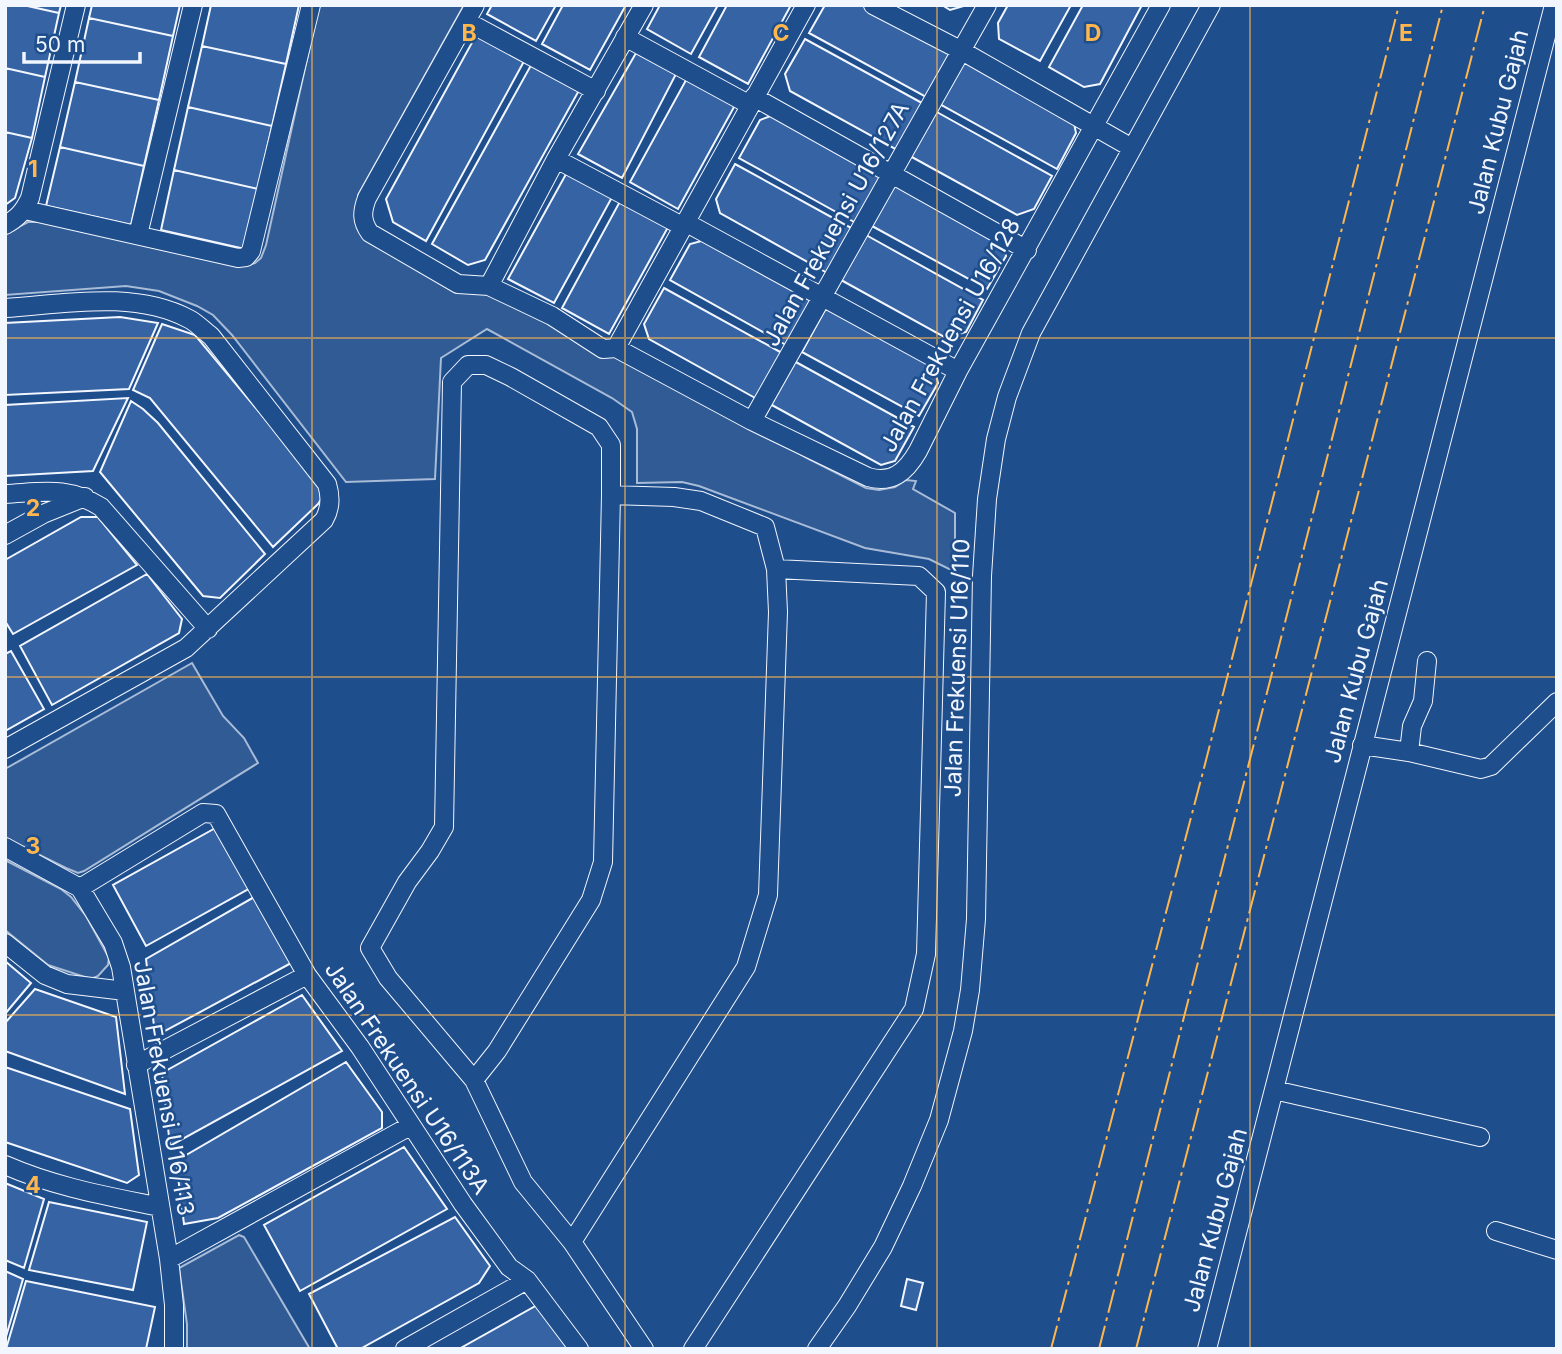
<svg xmlns="http://www.w3.org/2000/svg" width="1562" height="1354" font-family="Inter,sans-serif">
  <rect width="100%" height="100%" fill="#1f4e8c"/>
  <!-- built -->
  <path fill="#305b95" stroke="#a8bbd7" stroke-width="2" d="M319,5H464L358,195V212L362,227L475,289L634,360L809,459L866,488L879,490L895,487L906,480L916,481L913,489L955,513V572L929,559L865,548L699,486L682,482L637,483V429L632,412L612,398L487,329L441,358L435,479L346,482L232,335L213,315L197,306L159,291L126,286L5,295V234L28,222H41L244,266L255,263L261,258L266,245Z
    M192,663L223,716L244,738L258,763L84,871L78,873L66,868L5,838V769Z
    M5,860L61,889L71,897L86,916L109,958L108,965L98,976L91,979L48,965L5,930Z
    M239,1235L244,1237L310,1349H187V1324L179,1268Z"/>
  <!-- building -->
  <path fill="#3563a3" stroke="#f2f6ff" stroke-width="2" d="M5,5H23L59,13L45,77L5,68Z
    M23,5H61L59,13Z
    M92,5H180L173,36L89,18Z
    M211,5H299L286,64L202,46Z
    M492,5H556L536,41L487,14Z
    M563,5H626L590,70L542,44Z
    M660,5H718L691,54L647,29Z
    M727,5H791L748,84L699,57Z
    M825,5H872L952,49L926,97L809,33Z
    M942,5H967L950,10Z
    M1008,5H1071L1040,61L999,39L998,23Z
    M1083,5H1142L1100,84L1084,87L1049,67Z
    M89,18L173,36L159,100L75,82Z
    M480,28L528,54L426,241L393,222L386,199Z
    M805,39L922,103L897,150L790,91L785,74Z
    M202,46L286,64L272,126L188,107Z
    M636,53L676,74L622,178L578,154Z
    M964,56L1073,118L1076,133L1057,169L938,103Z
    M535,58L582,85L485,260L468,265L432,244Z
    M5,68L45,77L32,138L5,132Z
    M691,71L739,98L678,209L630,182Z
    M75,82L159,100L144,166L60,147Z
    M188,107L272,126L258,189L174,170Z
    M935,111L1052,176L1034,209L1017,215L910,156Z
    M773,115L882,176L856,223L739,158L760,120Z
    M5,132L32,138L15,198L5,205Z
    M60,147L144,166L131,225L46,206Z
    M735,164L853,229L829,274L720,213L716,199Z
    M571,165L616,190L554,303L508,279Z
    M174,170L258,189L245,249L161,230Z
    M896,182L1003,241L1006,256L987,289L872,226Z
    M624,194L672,220L609,334L562,308Z
    M866,235L983,300L966,332L946,338L841,280Z
    M705,240L812,298L786,345L670,280L690,244Z
    M664,288L782,353L757,399L649,339L644,324Z
    M827,306L933,363L938,383L919,416L802,352Z
    M120,317L158,323L129,389L5,395V323Z
    M162,324L195,335L326,492L318,504L273,547L150,398L133,390Z
    M794,361L914,427L895,461L881,465L770,404Z
    M128,398L93,471L5,476V405Z
    M131,401L143,409L158,423L265,554L220,598L203,596L100,472Z
    M81,517H98L137,565L13,634L5,621V560Z
    M147,574L182,619L179,633L52,705L20,646Z
    M11,651L44,709L5,731V654Z
    M219,826L252,887L146,946L113,885Z
    M256,896L293,962L165,1031L154,1026L146,959Z
    M5,961L31,983L5,1014Z
    M35,989L116,1017L125,1094L5,1051V1023Z
    M302,995L342,1051L170,1146L162,1073Z
    M346,1062L382,1112V1128L218,1218L184,1224L176,1161Z
    M5,1067L130,1109L139,1175L127,1183L5,1142Z
    M404,1147L447,1209L300,1291L264,1225Z
    M5,1183L44,1199L24,1268L5,1260Z
    M49,1202L147,1222L133,1290L29,1270Z
    M455,1217L490,1266L479,1283L360,1349H338L309,1294Z
    M5,1271L23,1279L5,1340Z
    M907,1279L923,1283L916,1310L901,1306Z
    M26,1281L155,1307L146,1349H6Z
    M539,1304L569,1349H459Z"/>
  <g fill="none" stroke-linecap="round" stroke-linejoin="round">
    <defs>
      <path id="minor" d="M475,5L367,198C362,211 361,221 370,233L458,284L489,286L552,316L603,349L616,348L806,5
        M873,5L962,51L1132,148
        M466,21L596,91
        M625,37L750,105
        M754,97L1027,250
        M556,159L682,226
        M25,210L238,258L246,257L251,251L311,5
        M685,222L958,371
        M5,225C18,218 24,211 30,198L76,5
        M138,235L193,5
        M489,286L556,159L644,5
        M5,308C65,304 134,290 189,319C197,323 204,331 211,336L327,484C331,497 331,508 324,520L186,648L5,749
        M616,348L752,421L868,477C892,484 906,472 918,451L958,371L1161,5
        M752,421L987,5
        M5,494C44,492 67,486 101,507L208,629
        M611,495L674,497L701,501L765,527L776,569L919,576L936,592L926,954L914,1009L693,1349
        M5,535L43,514L85,497
        M1362,745L1409,752L1412,726L1423,701L1427,661
        M1409,752L1481,769L1491,766L1557,702
        M5,847L80,888L113,943L121,967L169,1259L174,1305V1349
        M80,888L203,813L216,814L307,975L360,1047L463,1204L509,1267L527,1280L579,1349
        M5,943L45,975L67,984L125,991
        M136,1065L307,975
        M474,1080L497,1051L591,900L603,862L611,495V445L599,427L511,377L486,365H468L452,382L444,827L430,851L407,882L370,948L388,978L474,1080L523,1182L572,1242L644,1349
        M1274,1090L1480,1137
        M5,1165C55,1187 107,1196 160,1207
        M1496,1231L1557,1250
        M572,1242L746,967L768,895L778,612L776,569
        M169,1259L410,1126
        M405,1349L527,1280
        M817,1349L847,1306L883,1247L912,1186L939,1120L963,1031L970,990L976,919L982,576L987,499L996,439L1007,397L1031,333L1211,5
        M1207,1349L1554,5"/>
    </defs>
    <!-- minor casing -->
    <use href="#minor" stroke="#f2f6ff" stroke-width="20"/>
    <!-- minor -->
    <use href="#minor" stroke="#1f4e8c" stroke-width="18"/>
    <!-- power -->
    <path stroke="#ffb74d" stroke-width="2" stroke-dasharray="24 5 3.5 5" stroke-linecap="butt" d="M1051,1349L1203,772L1399,5
      M1099,1349L1443,5
      M1136,1349L1485,5"/>
  </g>
  <!-- grid -->
  <path fill="none" stroke="#ffb74d" stroke-width="2" stroke-opacity="0.55" d="M312,5V1349M625,5V1349M937,5V1349M1250,5V1349M5,338H1557M5,677H1557M5,1015H1557"/>
  <g text-anchor="middle" dominant-baseline="central" stroke-width="5" stroke-linejoin="round" paint-order="stroke">
    <!-- street labels -->
    <g font-size="23" fill="#f2f6ff" stroke="#1f4e8c">
      <text transform="translate(1498 122) rotate(-76)">Jalan Kubu Gajah</text>
      <text transform="translate(836 224) rotate(-61)">Jalan Frekuensi U16/127A</text>
      <text transform="translate(950 335) rotate(-61)">Jalan Frekuensi U16/128</text>
      <text transform="translate(957 668) rotate(-88)">Jalan Frekuensi U16/110</text>
      <text transform="translate(1356 671) rotate(-75)">Jalan Kubu Gajah</text>
      <text transform="translate(407 1078) rotate(56)">Jalan Frekuensi U16/113A</text>
      <text transform="translate(164 1088) rotate(80)">Jalan Frekuensi U16/113</text>
      <text transform="translate(1215 1220) rotate(-75)">Jalan Kubu Gajah</text>
    </g>
  </g>
  <g font-size="23" text-anchor="middle" font-weight="bold" fill="#ffb74d" stroke="#1f4e8c" stroke-width="5" stroke-linejoin="round" paint-order="stroke">
    <text x="469" y="41">B</text>
    <text x="781" y="41">C</text>
    <text x="1093" y="41">D</text>
    <text x="1406" y="41">E</text>
    <text x="33" y="177">1</text>
    <text x="33" y="516">2</text>
    <text x="33" y="854">3</text>
    <text x="33" y="1193">4</text>
  </g>
  <!-- border -->
  <rect width="1562" height="1354" fill="none" stroke="#f2f6ff" stroke-width="14"/>
  <!-- scale -->
  <path d="M24 52v10h116v-10" fill="none" stroke="#f2f6ff" stroke-width="3.5"/>
  <text x="35" y="52" font-size="21" fill="#f2f6ff" stroke="#1f4e8c" stroke-width="5" paint-order="stroke">50 m</text>
</svg>
